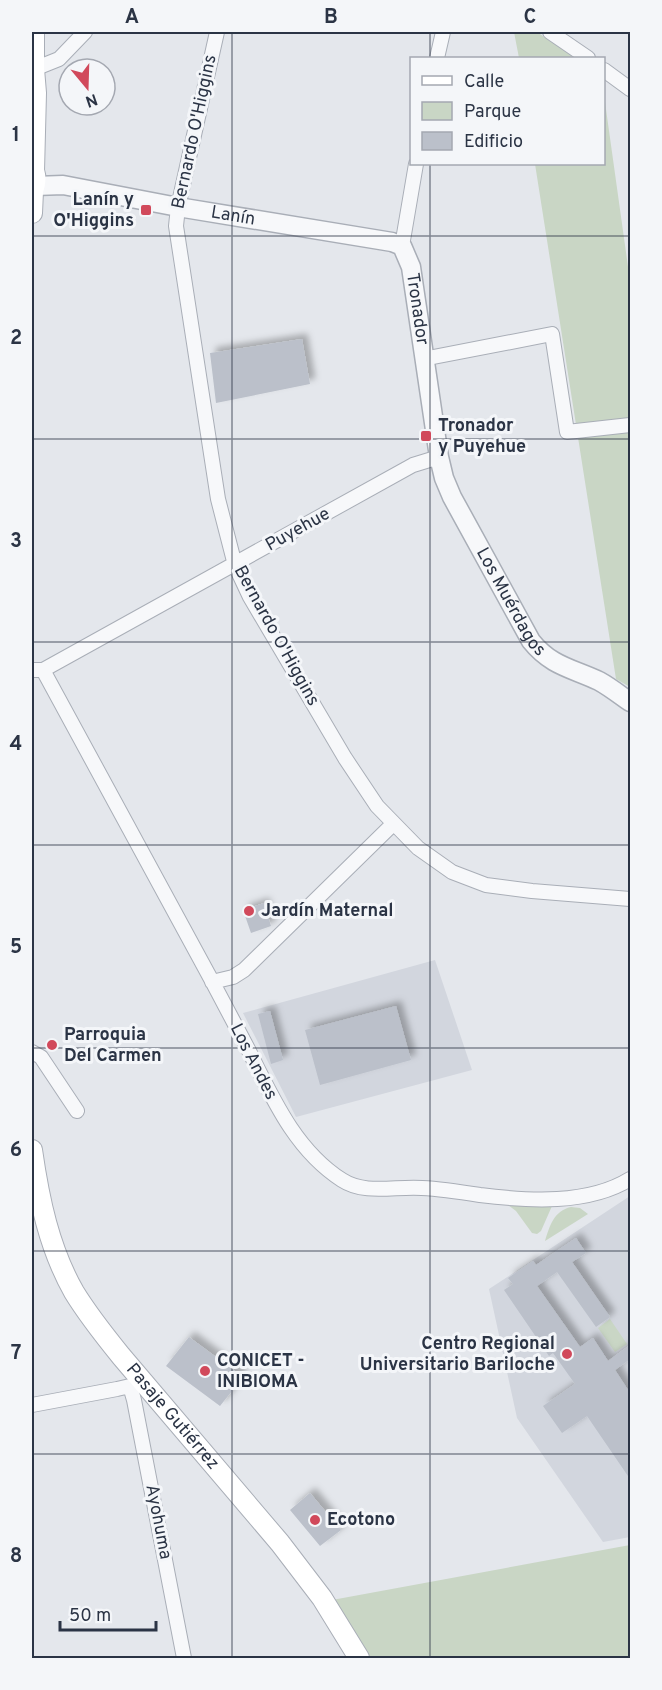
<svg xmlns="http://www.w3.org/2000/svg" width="662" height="1690" font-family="Overpass,sans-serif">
  <defs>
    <filter id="shadow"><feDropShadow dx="5.5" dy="-5.5" stdDeviation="3" flood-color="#0004"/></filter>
  </defs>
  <rect width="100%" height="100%" fill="#e4e7ec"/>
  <!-- built -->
  <path fill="#d2d6de" d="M435,960L472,1070L296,1117L243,1013Z
    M630,1196V1537L603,1542L517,1418L489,1289Z"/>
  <!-- green -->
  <path fill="#c9d6c5" d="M514,32H537L575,58H519Z
    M604,95L630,281V687L616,679L535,164H604Z
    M504,1202L547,1204L552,1206L541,1231L537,1234L532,1233L516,1211Z
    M571,1207L580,1208L588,1214L545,1241C550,1225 554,1211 571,1207Z
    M610,1319L627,1344L615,1352L598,1328Z
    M630,1545V1658H371L332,1600Z"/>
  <!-- building -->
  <path fill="#bbc0ca" filter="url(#shadow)" d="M302,339L310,384L216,403L210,353Z
    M264,903L271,926L251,933L243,910Z
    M396,1006L411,1060L320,1085L305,1030Z
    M270,1011L283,1060L271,1064L258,1014Z
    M576,1238L586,1253L572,1262L610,1317L596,1327L557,1272L537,1286L580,1347L593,1338L608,1361L630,1345V1359L615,1370L630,1393V1479L587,1416L562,1433L543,1406L575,1384L553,1353L549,1356L504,1290L513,1284L508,1278L533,1261L536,1265Z
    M189,1337L243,1377L220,1406L166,1366Z
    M310,1493L341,1530L320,1546L290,1510Z"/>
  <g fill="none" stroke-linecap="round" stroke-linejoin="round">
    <defs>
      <path id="minor" d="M217,32L178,207L176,226L218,499L235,565L250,597L345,758L377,806L418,848L452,872L486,885L532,891L630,899
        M550,32L588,58
        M437,58L443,32
        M34,69L59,59L85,32
        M604,70L630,89
        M402,246L416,164
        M423,359L552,334L567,432L630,425
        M32,670H43L413,465L439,457
        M43,670C99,774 155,878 212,981C224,1004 236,1026 248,1049C272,1097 295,1150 342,1180C365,1195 395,1186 422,1188C441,1189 461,1192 480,1195C528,1201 588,1205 630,1179
        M212,982L233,977L244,970L393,824
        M32,1052L41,1057L77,1111
        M130,1386L134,1400L184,1658
        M32,1405L117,1389L130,1386L137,1382"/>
      <g id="tertiary">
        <path id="s1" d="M35,186L63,185L178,207L392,242L402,246L411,267L439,457L444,478L452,497L531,641C551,666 571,668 599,681C610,687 620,695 630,702"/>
      </g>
      <g id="secondary">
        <path d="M32,167C37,175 36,184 32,193"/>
        <path d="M34,171L36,93L34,69V32"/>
        <path d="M32,213L33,191"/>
        <path id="s2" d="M32,1150C39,1199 49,1248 74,1292C88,1315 104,1335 121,1356L280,1543L322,1598L359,1658"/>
      </g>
    </defs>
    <!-- minor casing -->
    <use href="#minor" stroke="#a9aeb7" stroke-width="16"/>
    <!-- tertiary casing -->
    <use href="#tertiary" stroke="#a9aeb7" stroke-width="21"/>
    <!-- secondary casing -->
    <use href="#secondary" stroke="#a9aeb7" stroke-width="22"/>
    <!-- minor -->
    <use href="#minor" stroke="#f7f8fa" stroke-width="14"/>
    <!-- tertiary -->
    <use href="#tertiary" stroke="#f7f8fa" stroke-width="18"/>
    <!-- secondary -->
    <use href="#secondary" stroke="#fff" stroke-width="20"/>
  </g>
  <!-- grid -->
  <path fill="none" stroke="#2b3445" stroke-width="1.5" stroke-opacity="0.55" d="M232,32V1658M430,32V58M430,164V1658M32,236H630M32,439H630M32,642H630M32,845H630M32,1048H630M32,1251H630M32,1454H630"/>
  <!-- markers -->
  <g fill="#d1495b" stroke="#f4f6f9" stroke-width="2">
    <rect x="140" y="204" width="12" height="12" rx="3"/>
    <rect x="420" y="430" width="12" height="12" rx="3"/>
    <circle cx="249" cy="911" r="6"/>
    <circle cx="52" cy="1045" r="6"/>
    <circle cx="567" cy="1354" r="6"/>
    <circle cx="205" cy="1371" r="6"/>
    <circle cx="315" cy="1520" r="6"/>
  </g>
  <g text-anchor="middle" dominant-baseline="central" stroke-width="6" stroke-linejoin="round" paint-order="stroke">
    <!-- street labels -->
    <g font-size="18" fill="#2b3445" stroke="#f4f6f9">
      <text transform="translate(195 132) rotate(-78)">Bernardo O'Higgins</text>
      <text stroke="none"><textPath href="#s1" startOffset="201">Lanín</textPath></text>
      <text stroke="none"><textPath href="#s1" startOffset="438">Tronador</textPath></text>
      <text transform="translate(298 530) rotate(-29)">Puyehue</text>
      <text stroke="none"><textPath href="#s1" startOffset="750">Los Muérdagos</textPath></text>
      <text transform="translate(276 636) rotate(61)">Bernardo O'Higgins</text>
      <text transform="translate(253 1062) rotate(63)">Los Andes</text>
      <text stroke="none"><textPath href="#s2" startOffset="308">Pasaje Gutiérrez</textPath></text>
      <text transform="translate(158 1522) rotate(79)">Ayohuma</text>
    </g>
    <!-- poi labels -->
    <g font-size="18" font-weight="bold" fill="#2b3445" stroke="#f4f6f9" text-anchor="start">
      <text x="134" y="200" text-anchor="end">Lanín y<tspan x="134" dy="21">O'Higgins</tspan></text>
      <text x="438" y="426">Tronador<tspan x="438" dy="21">y Puyehue</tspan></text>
      <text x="261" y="911">Jardín Maternal</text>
      <text x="64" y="1035">Parroquia<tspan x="64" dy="21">Del Carmen</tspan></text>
      <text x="555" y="1344" text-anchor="end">Centro Regional<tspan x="555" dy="21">Universitario Bariloche</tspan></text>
      <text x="217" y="1361">CONICET -<tspan x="217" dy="21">INIBIOMA</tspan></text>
      <text x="327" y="1520">Ecotono</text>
    </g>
  </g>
  <!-- border -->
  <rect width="662" height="1690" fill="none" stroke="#f4f6f9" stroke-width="66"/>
  <!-- legend -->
  <rect x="410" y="57" width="195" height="108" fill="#f4f6f9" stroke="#a4a8b1" stroke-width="1.5"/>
  <rect x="422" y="76" width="30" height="9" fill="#ffffff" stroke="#a4a8b1" stroke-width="1.5"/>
  <text x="464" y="87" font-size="18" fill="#2b3445">Calle</text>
  <rect x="422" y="102" width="30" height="18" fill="#c9d6c5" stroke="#a4a8b1" stroke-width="1.5"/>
  <text x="464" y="117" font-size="18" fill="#2b3445">Parque</text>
  <rect x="422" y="132" width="30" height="18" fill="#bbc0ca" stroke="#a4a8b1" stroke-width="1.5"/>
  <text x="464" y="147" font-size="18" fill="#2b3445">Edificio</text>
  <!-- north arrow -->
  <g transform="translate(87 87) rotate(161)"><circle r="28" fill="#f4f6f9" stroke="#a4a8b1" stroke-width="1.5"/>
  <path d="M0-4.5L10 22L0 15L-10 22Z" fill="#d1495b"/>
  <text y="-9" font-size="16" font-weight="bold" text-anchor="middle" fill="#2b3445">N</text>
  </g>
  <!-- scale -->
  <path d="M60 1621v9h96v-9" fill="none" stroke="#2b3445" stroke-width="3"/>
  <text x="69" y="1621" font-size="18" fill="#2b3445" stroke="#f4f6f9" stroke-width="4.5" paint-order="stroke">50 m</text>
  <rect x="33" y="33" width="596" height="1624" fill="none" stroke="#2b3445" stroke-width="2"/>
  <g font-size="20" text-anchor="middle" font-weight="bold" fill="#2b3445">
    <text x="132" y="23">A</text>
    <text x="331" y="23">B</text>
    <text x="530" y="23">C</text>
    <text x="16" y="141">1</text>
    <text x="16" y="344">2</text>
    <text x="16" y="547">3</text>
    <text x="16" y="750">4</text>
    <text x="16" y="953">5</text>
    <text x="16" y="1156">6</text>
    <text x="16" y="1359">7</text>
    <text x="16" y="1562">8</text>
  </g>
</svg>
